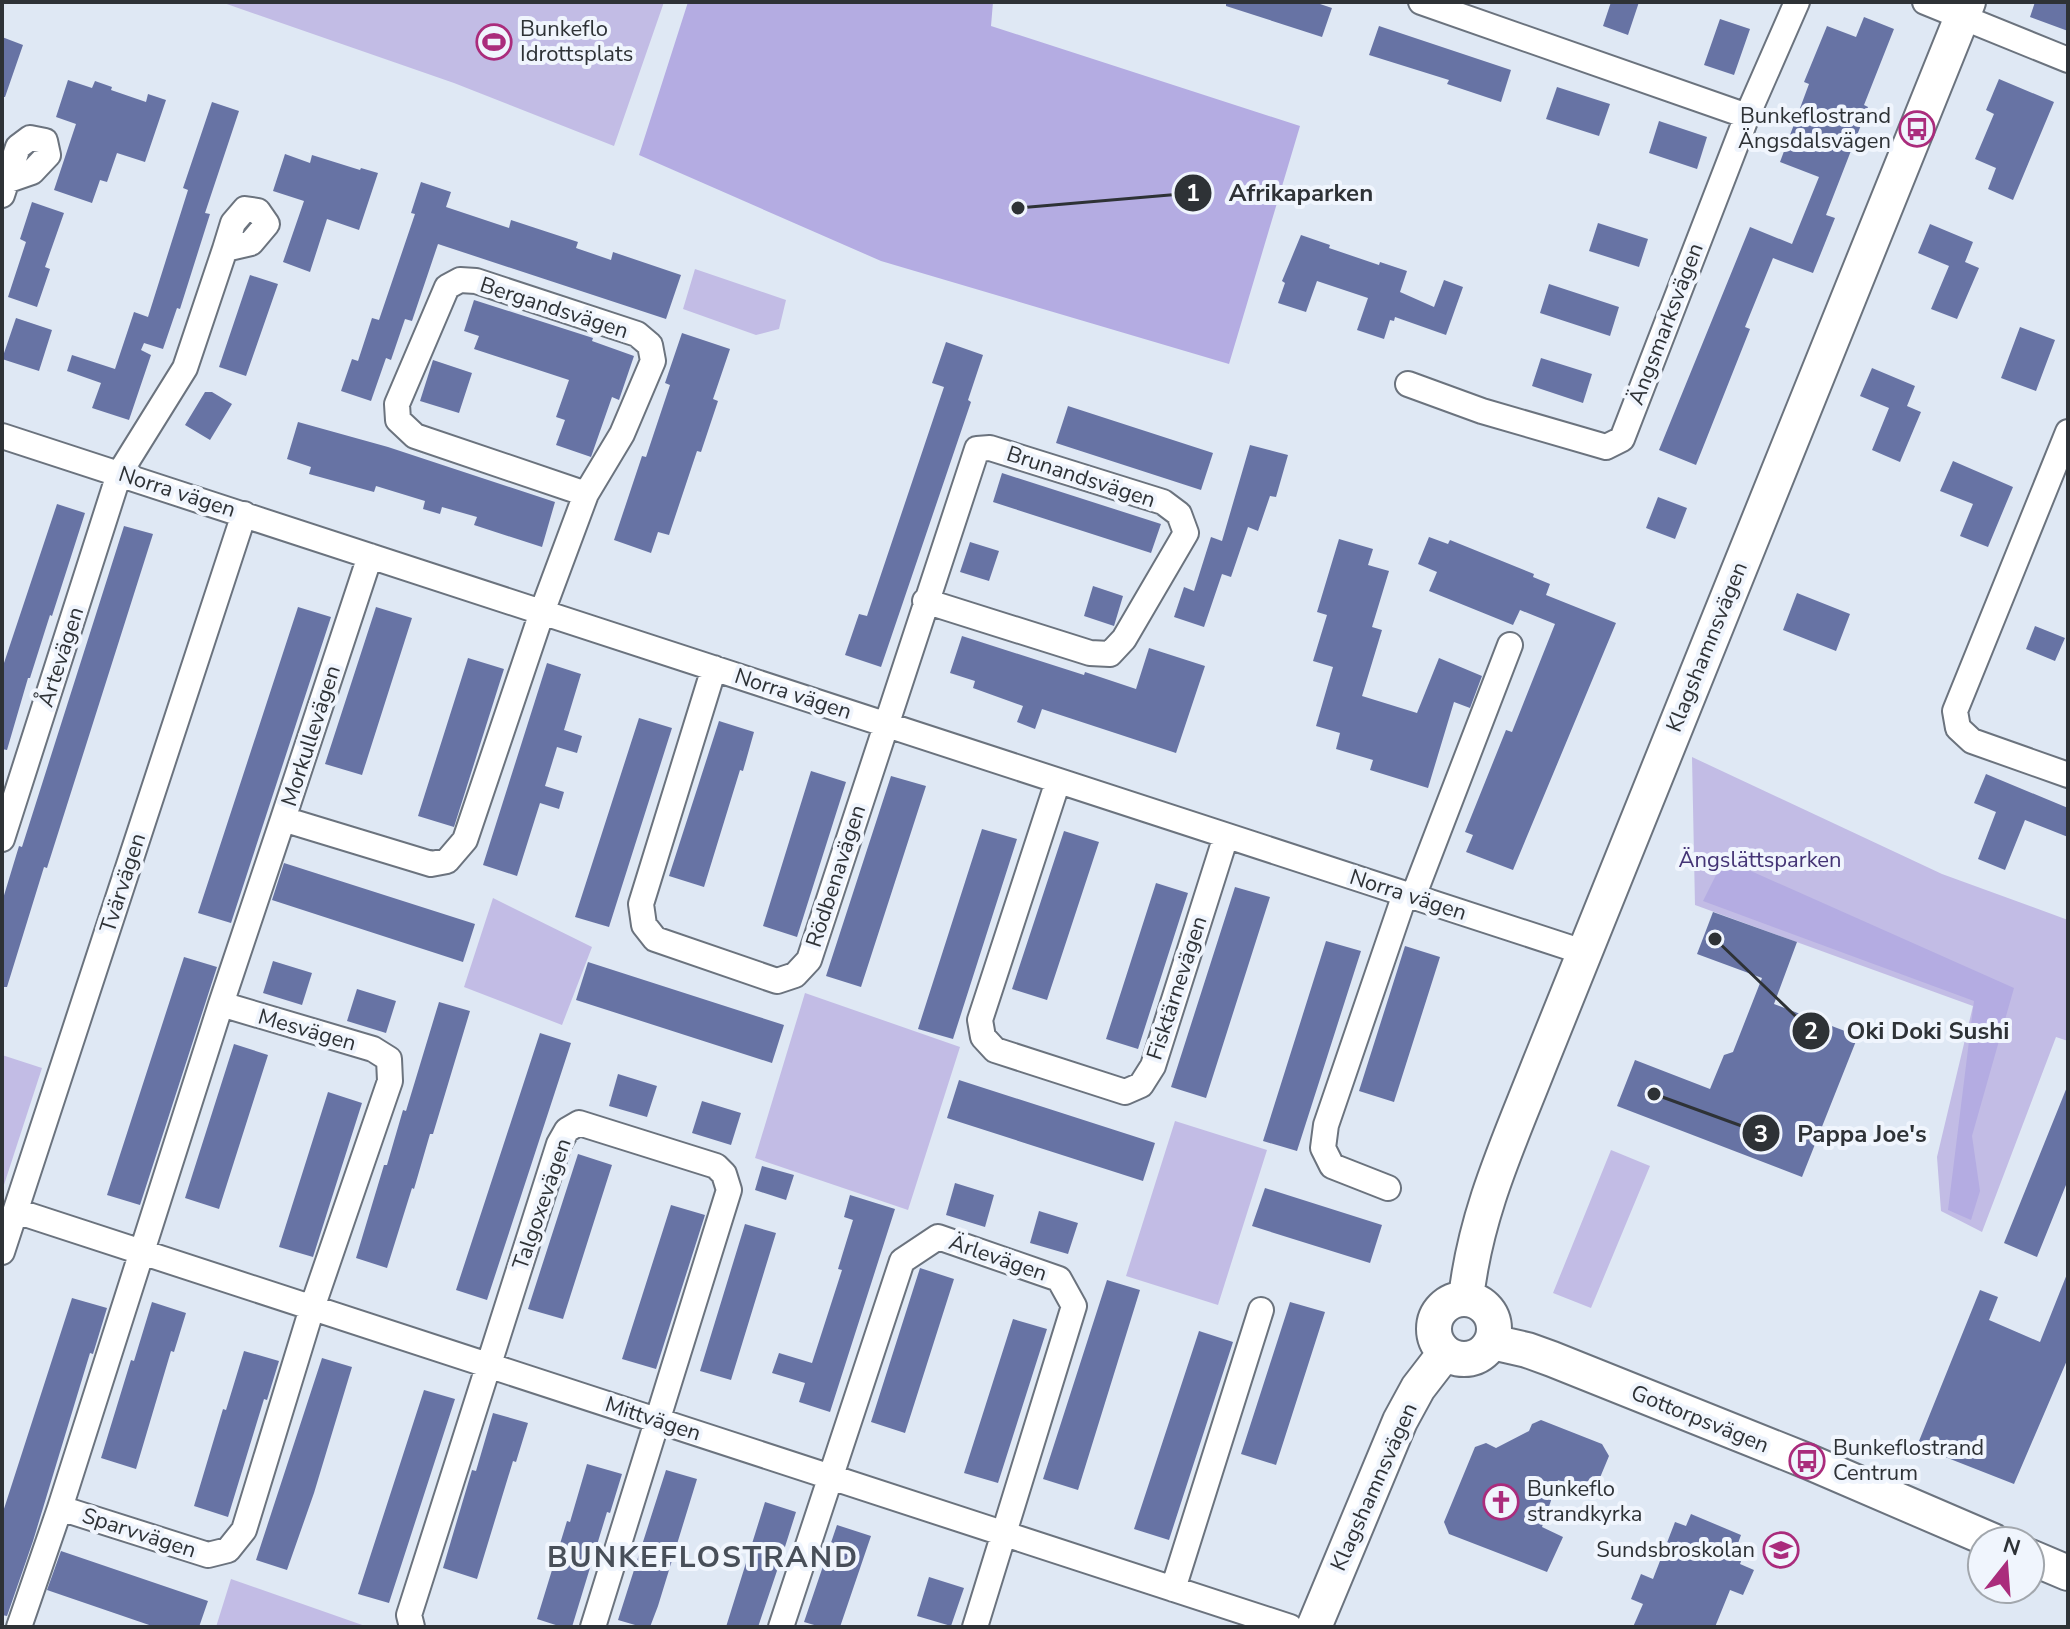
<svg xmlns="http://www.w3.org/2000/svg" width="2070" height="1629" font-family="'Nunito Sans',sans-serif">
  <rect width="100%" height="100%" fill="#dfe8f4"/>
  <!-- green -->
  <path fill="#c2bce5" d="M221,2H664L614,146L454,83Z
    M695,269L786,300L779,329L756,335L683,309Z
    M1692,757L1942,874L2068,920V1041L2056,1037L1982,1232L1941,1211L1937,1157L1973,1006L1695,905Z
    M493,898L592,947L562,1025L464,987Z
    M805,993L960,1047L908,1210L755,1158Z
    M2,1055L42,1068L2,1191Z
    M1175,1121L1267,1150L1218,1305L1126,1276Z
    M1611,1150L1650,1166L1591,1308L1553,1293Z
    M231,1579L368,1627H216Z"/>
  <!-- forest -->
  <path fill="#b4ace2" d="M688,2H993L991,26L1300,126L1229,364L881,261L639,155Z
    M1724,859L2014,988L1972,1136L1980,1191L1971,1220L1948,1210L1974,1001L1703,901Z"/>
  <!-- building -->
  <path fill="#6773a4" d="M1226,2H1314L1332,8L1322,37L1226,6Z
    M1611,2H1639L1628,35L1603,26Z
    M2035,2H2068V31L2030,17Z
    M1864,17L1894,29L1864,105L1868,107L1826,215L1835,218L1813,273L1773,258L1745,327L1750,329L1696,465L1659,450L1750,227L1792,244L1819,177L1780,162L1809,84L1804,82L1827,26L1856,37Z
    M1720,19L1750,29L1734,75L1704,65Z
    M1379,26L1511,70L1501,102L1447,84L1449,80L1369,55Z
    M2,37L23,45L5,97H2Z
    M1999,79L2054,102L2013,200L1988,189L1996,168L1975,159L1994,114L1986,110Z
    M68,80L92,88L95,81L112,87L111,90L146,102L148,94L166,100L145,162L117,153L107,182L100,180L92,203L54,190L76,124L56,117Z
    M1557,87L1610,104L1599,136L1546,119Z
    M212,102L239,111L205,213L210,214L180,309L177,308L163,349L144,343L141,350L151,355L129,420L92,408L101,383L67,371L72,355L115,369L134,312L148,317L188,190L183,188Z
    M1659,121L1707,137L1697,169L1649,153Z
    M285,154L310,163L312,155L360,170L361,168L378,173L359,230L327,219L310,272L283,262L304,201L273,191Z
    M421,182L451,192L446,207L509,228L511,220L578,242L576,248L611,260L613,252L681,275L666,319L438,244L412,321L405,319L391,360L386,358L371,401L341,391L352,359L358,361L372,318L379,320L415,214L411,213Z
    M32,202L64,213L45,267L50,269L37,307L8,297L26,242L20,239Z
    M1598,223L1648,239L1639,267L1589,251Z
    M1930,224L1973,242L1965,262L1979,268L1957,319L1931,309L1949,266L1918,253Z
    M1301,235L1330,245L1329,248L1379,265L1380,262L1407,271L1400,292L1434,307L1444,280L1463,287L1446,335L1395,317L1394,321L1390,320L1384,339L1357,330L1368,298L1317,281L1306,312L1278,303L1285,283L1282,281Z
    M250,275L278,284L246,376L219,367Z
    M1549,284L1619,307L1610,336L1540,313Z
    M474,300L593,338L592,341L634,356L619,400L612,397L591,457L556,445L565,420L556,417L569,380L474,349L479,336L464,331Z
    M16,318L52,330L39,371L2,359Z
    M2020,327L2055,340L2036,391L2001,378Z
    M682,333L730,349L713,399L718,401L701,452L697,451L669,535L658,532L651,553L614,540L642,456L646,457L670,385L665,383Z
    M946,342L983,355L968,400L971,402L881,667L845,655L859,614L867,616L944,387L932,383Z
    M1541,358L1592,374L1583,403L1532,386Z
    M433,360L472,373L459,413L420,401Z
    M1872,368L1915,386L1907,406L1921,412L1900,462L1872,450L1889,408L1860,396Z
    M205,392H212L232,404L210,440L185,425Z
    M1068,406L1213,453L1201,490L1056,443Z
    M298,422L388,447L555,502L542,547L474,525L477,517L442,507L440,514L423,509L425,501L376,486L374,492L309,474L311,467L287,459Z
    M1250,445L1288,455L1276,497L1270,496L1258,531L1248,527L1231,577L1222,574L1204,627L1174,617L1184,587L1194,591L1211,537L1222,541Z
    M1953,461L2013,487L1988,547L1960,536L1973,504L1940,491Z
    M1002,473L1161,524L1151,553L993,502Z
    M1658,497L1687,508L1675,539L1646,528Z
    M57,504L85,513L52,616L50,615L30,678H28L7,750L2,749V669Z
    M124,526L153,534L47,868L44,867L7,987H2V902L19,846L22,847Z
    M1429,537L1448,544L1450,540L1534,574L1533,577L1550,584L1546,595L1616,623L1513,870L1466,852L1473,835L1465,832L1506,730L1512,732L1555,624L1520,610L1513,625L1429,591L1437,572L1418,564Z
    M1339,539L1373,549L1368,565L1389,571L1372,627L1382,630L1362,696L1417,713L1439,658L1482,676L1470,708L1454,702L1428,788L1370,770L1373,760L1336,749L1340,733L1316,726L1333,667L1313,661L1327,615L1317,612Z
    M970,542L999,551L989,581L960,572Z
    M1093,586L1123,596L1114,626L1084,616Z
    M1797,593L1850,614L1836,651L1783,630Z
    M298,607L331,617L231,923L198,913Z
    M376,607L412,618L362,775L325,764Z
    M2035,626L2065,638L2055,661L2026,649Z
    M962,636L1084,675L1085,672L1136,689L1149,648L1205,666L1176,753L1042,709L1035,729L1017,722L1023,706L973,688L975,681L950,673Z
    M468,658L504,669L454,827L418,816Z
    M547,663L581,674L564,730L582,736L577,753L557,747L545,786L564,792L559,809L540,803L517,876L483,865Z
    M639,718L672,728L609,927L575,917Z
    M719,721L754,732L743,771L740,770L704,887L669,876Z
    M811,771L846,782L797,937L763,926Z
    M1986,774L2068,808V837L2025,820L2005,870L1978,859L1996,812L1974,803Z
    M891,776L926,786L861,987L826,976Z
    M982,829L1017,839L953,1039L918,1029Z
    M1064,831L1099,842L1047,1000L1012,989Z
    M284,863L475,924L463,962L272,900Z
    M1156,883L1188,893L1138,1049L1106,1039Z
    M1235,887L1270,897L1206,1098L1171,1087Z
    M1713,912L1797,942L1774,1004L1858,1036L1802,1177L1617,1106L1635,1060L1710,1089L1724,1055L1733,1052L1762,978L1697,954Z
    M1326,941L1361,951L1297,1151L1263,1141Z
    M1405,946L1440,957L1394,1102L1359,1091Z
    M184,957L217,967L140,1205L107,1195Z
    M273,961L312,973L302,1005L263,993Z
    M588,962L784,1025L772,1063L576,1000Z
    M357,989L396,1001L386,1033L347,1021Z
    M439,1002L470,1011L433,1134H430L414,1189L412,1188L387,1268L356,1258L384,1165H387L403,1110L406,1111Z
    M540,1033L571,1043L487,1300L456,1290Z
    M234,1044L268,1055L219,1209L185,1198Z
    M618,1074L657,1086L647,1117L609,1106Z
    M959,1080L1155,1143L1143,1181L947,1118Z
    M2067,1087L2068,1180L2037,1257L2004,1243Z
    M328,1092L362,1103L313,1257L279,1247Z
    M702,1101L741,1113L731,1145L692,1133Z
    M578,1154L612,1165L563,1319L528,1309Z
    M762,1166L794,1175L786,1200L755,1190Z
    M955,1183L994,1195L985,1227L946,1215Z
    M1265,1188L1382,1225L1370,1263L1252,1226Z
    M850,1195L895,1209L830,1412L799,1402L805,1383L772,1373L779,1353L812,1363L842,1270L838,1269L853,1220L844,1217Z
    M671,1205L705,1215L656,1369L622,1359Z
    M1039,1211L1078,1223L1068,1254L1030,1243Z
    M745,1224L776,1233L731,1380L700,1371Z
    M920,1268L954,1279L905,1433L871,1422Z
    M2067,1274L2068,1358L2014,1484L1917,1446L1980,1290L1998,1297L1989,1320L2040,1342Z
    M1107,1280L1140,1290L1078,1490L1043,1479Z
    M72,1298L107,1308L93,1354L90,1353L33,1541L7,1616L2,1615V1515Z
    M152,1302L186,1313L174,1352L171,1351L136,1469L101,1458L131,1360L134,1361Z
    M1290,1302L1325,1312L1276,1465L1241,1454Z
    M1013,1319L1047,1329L998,1483L964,1473Z
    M1199,1331L1233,1342L1169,1540L1134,1529Z
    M244,1351L279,1361L267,1400L264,1399L228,1517L194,1506L223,1409L226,1410Z
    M322,1358L352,1367L314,1493L287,1570L256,1560Z
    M424,1390L455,1399L389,1603L358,1594Z
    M493,1413L528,1423L516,1462L513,1461L477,1579L443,1568L472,1470L476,1471Z
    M1541,1420L1602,1444L1609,1456L1594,1492L1558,1480L1542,1527L1563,1537L1547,1572L1449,1534L1444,1522L1475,1447L1486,1443L1496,1448L1529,1431L1532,1424Z
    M587,1464L622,1474L610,1513L607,1512L572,1627H562L537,1619L567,1521L570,1522Z
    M666,1470L697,1479L658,1606L650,1627H642L618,1620Z
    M765,1502L796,1512L784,1550L758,1627H726Z
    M1691,1514L1741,1535L1737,1546L1745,1550L1740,1564L1754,1570L1743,1595L1730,1590L1715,1627H1633L1643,1604L1631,1599L1641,1574L1653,1579L1675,1522L1686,1526Z
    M837,1525L871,1536L840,1627H821L804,1622Z
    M61,1551L208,1601L199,1627H155L47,1590Z
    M929,1577L964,1588L951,1626L917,1616Z"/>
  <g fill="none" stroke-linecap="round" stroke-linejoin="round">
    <defs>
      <path id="street" d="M1421,2L1747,116
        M1925,2L2068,60
        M2,195L18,147L30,138L45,141L48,155L32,172L6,181
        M1408,384L1482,411L1606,447L1622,439L1747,116L1797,2
        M2068,432L1955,711L1958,728L1972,741L2068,775
        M2,436L1583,952
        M370,556L283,819L431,864L447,861L465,840L542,612L586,494L622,434L653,361L650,345L637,334L476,281L460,280L447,287L397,404L398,420L415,436L586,494
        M714,668L641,904L644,925L655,939L777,981L795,975L809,960L977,449L990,448L1163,502L1179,514L1186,533L1124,639L1110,654L1090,653L925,601
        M1058,781L980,1020L983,1037L995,1050L1125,1092L1141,1085L1153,1066L1226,836
        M2,839L119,474L185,368L225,249L251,243L267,224L258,211L245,209L233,223L225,249
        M1413,897L1510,645
        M221,1004L373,1049L389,1059L390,1081L312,1308L244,1530L228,1550L208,1555L60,1508Z
        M221,1004L283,819
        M1388,1188L1332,1166L1323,1148L1326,1125L1405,894
        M16,1211L1290,1627
        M2,1252L244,514
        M1173,1589L1261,1310
        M19,1627L60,1508
        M412,1627L409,1615L559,1144L567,1130L579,1123L716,1166L724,1174L729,1190L593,1627
        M781,1627L902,1261L938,1237L1059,1279L1074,1306L975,1627"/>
      <path id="secondary" d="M1466,1299C1475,1214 1509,1142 1540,1063L1968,2
        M1434 1329a30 30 0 1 1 60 0a30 30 0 1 1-60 0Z
        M1492,1342L1527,1350L1552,1359L1807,1461L1993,1541
        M2030,1557L2068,1573
        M1314,1627L1400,1421L1418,1388L1445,1353"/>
    </defs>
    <!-- street casing -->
    <use href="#street" stroke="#6b737e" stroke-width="28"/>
    <!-- secondary casing -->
    <use href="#secondary" stroke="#6b737e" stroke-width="38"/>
    <!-- street -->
    <use href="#street" stroke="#fff" stroke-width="24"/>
    <!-- secondary -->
    <use href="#secondary" stroke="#fff" stroke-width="34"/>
  </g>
  <!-- icons -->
  <defs>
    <symbol id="stadium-ring" viewBox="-11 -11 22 22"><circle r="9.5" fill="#f0f5fd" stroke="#aa2c7c" stroke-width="1.5"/><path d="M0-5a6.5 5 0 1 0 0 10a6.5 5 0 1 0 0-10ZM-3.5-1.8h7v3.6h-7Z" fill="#aa2c7c"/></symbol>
    <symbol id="bus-ring" viewBox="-11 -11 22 22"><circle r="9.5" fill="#f0f5fd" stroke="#aa2c7c" stroke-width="1.5"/><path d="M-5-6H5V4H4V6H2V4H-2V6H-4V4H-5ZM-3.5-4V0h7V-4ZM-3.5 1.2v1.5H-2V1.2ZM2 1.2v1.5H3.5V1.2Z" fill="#aa2c7c"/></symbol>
    <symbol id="church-ring" viewBox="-11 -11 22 22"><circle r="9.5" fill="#f0f5fd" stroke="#aa2c7c" stroke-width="1.5"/><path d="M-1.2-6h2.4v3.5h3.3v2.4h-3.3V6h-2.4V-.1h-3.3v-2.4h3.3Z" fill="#aa2c7c"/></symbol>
    <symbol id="school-ring" viewBox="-11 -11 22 22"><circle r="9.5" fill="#f0f5fd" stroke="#aa2c7c" stroke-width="1.5"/><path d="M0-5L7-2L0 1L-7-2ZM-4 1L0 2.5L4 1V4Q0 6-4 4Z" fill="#aa2c7c"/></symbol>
  </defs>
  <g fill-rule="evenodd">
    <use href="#stadium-ring" x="474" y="22" width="40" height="40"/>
    <use href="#bus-ring" x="1897" y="109" width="40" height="40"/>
    <use href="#bus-ring" x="1787" y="1441" width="40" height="40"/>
    <use href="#church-ring" x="1481" y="1482" width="40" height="40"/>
    <use href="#school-ring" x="1761" y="1530" width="40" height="40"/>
  </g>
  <g text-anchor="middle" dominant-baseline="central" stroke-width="8" stroke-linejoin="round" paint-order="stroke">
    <!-- poi labels -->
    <g font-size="22" fill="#2e3236" stroke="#f0f5fd" text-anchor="start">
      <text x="520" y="29">Bunkeflo<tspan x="520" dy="25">Idrottsplats</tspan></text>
      <text x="1891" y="116" text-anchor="end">Bunkeflostrand<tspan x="1891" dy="25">Ängsdalsvägen</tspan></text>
      <text x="1833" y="1448">Bunkeflostrand<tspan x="1833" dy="25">Centrum</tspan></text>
      <text x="1527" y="1489">Bunkeflo<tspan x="1527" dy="25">strandkyrka</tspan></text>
      <text x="1755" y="1550" text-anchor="end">Sundsbroskolan</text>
    </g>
    <!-- street labels -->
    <g font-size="22" fill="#2e3236" stroke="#f0f5fd">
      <text transform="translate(554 308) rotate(18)">Bergandsvägen</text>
      <text transform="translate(1666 324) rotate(-69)">Ängsmarksvägen</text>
      <text transform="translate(1081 477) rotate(18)">Brunandsvägen</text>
      <text transform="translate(177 492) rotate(18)">Norra vägen</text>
      <text transform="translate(1707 647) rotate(-68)">Klagshamnsvägen</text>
      <text transform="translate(61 657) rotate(-72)">Årtevägen</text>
      <text transform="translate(793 694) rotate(18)">Norra vägen</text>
      <text transform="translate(311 736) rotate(-72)">Morkullevägen</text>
      <text transform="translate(836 876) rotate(-72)">Rödbenavägen</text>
      <text transform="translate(123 883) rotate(-72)">Tvärvägen</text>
      <text transform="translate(1408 895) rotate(18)">Norra vägen</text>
      <text transform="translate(1177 988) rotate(-72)">Fisktärnevägen</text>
      <text transform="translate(307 1030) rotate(16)">Mesvägen</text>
      <text transform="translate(542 1204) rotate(-71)">Talgoxevägen</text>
      <text transform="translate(998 1258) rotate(19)">Ärlevägen</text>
      <text transform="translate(653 1419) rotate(18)">Mittvägen</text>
      <text transform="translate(1700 1419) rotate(22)">Gottorpsvägen</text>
      <text transform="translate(1374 1487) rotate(-66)">Klagshamnsvägen</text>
      <text transform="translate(139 1533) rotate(18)">Sparvvägen</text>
    </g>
    <!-- park labels -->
    <g font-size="22" fill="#443475" stroke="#f0f5fd">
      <text x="1760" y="860">Ängslättsparken</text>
    </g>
    <!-- district labels -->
    <g font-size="30" font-weight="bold" letter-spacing="2" fill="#484f59" stroke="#f0f5fd">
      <text x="703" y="1557">BUNKEFLOSTRAND</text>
    </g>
  </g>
  <!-- callouts -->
  <path fill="none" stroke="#2e3236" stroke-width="3" d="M1018 208L1193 193M1715 939L1811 1031M1654 1094L1761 1133"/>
  <g fill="#2e3236" stroke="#f0f5fd" stroke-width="3">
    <circle cx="1018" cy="208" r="8"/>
    <circle cx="1715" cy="939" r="8"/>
    <circle cx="1654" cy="1094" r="8"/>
    <circle cx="1193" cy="193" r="20"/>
    <circle cx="1811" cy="1031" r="20"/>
    <circle cx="1761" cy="1133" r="20"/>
  </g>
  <g font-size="24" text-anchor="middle" font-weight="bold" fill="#fff">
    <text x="1193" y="201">1</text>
    <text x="1811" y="1039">2</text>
    <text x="1761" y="1142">3</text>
  </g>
  <g font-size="24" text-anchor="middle" font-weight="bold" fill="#2e3236" stroke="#f0f5fd" stroke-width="8" stroke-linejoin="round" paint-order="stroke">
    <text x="1301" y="201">Afrikaparken</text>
    <text x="1928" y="1039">Oki Doki Sushi</text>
    <text x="1862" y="1142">Pappa Joe's</text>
  </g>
  <!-- border -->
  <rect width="2070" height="1629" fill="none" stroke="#2e3236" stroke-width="8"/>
  <!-- north arrow -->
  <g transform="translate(2006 1565) rotate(17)"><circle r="38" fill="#f0f5fd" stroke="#a2a7ad" stroke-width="2"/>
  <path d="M0-6L14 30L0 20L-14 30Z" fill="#aa2c7c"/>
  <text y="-12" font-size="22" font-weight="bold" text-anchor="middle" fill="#2e3236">N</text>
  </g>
</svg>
